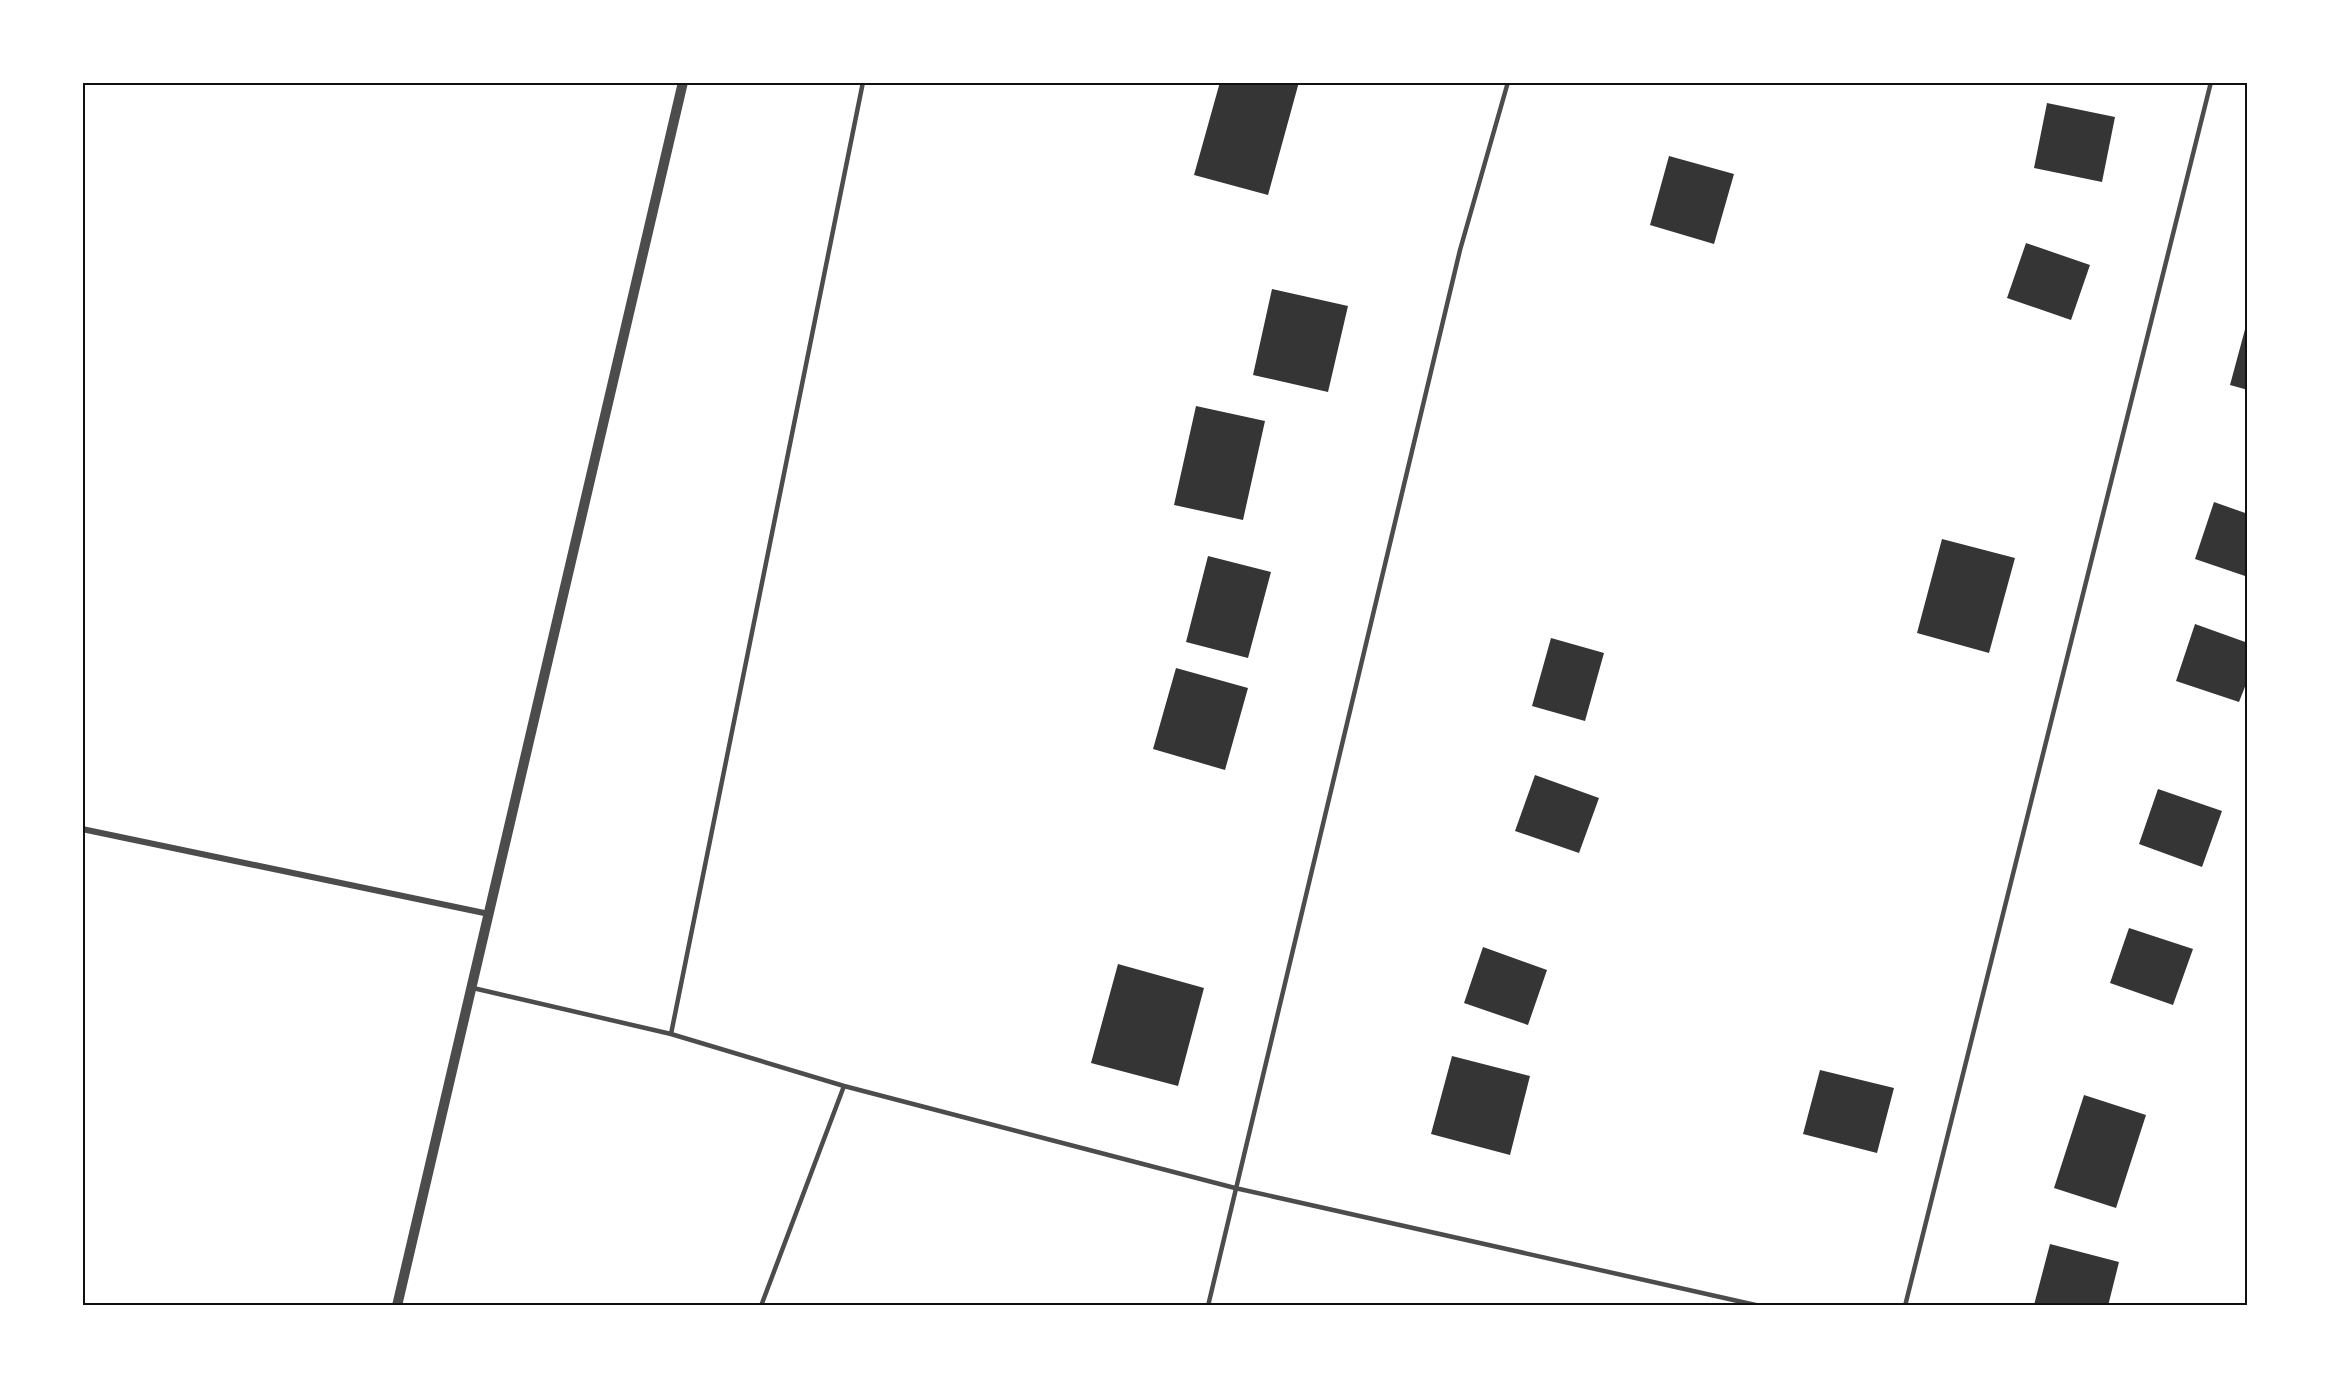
<svg xmlns="http://www.w3.org/2000/svg" width="2330" height="1388" font-family="'Work Sans',sans-serif">
  <rect width="100%" height="100%" fill="#fff"/>
  <!-- building -->
  <path fill="#353535" d="M1220,82H1299L1268,195L1194,175Z
    M2047,103L2115,117L2102,182L2034,168Z
    M1669,156L1734,174L1714,244L1650,225Z
    M2026,243L2090,265L2071,320L2007,298Z
    M1272,289L1348,306L1328,392L1253,375Z
    M2247,322L2248,323V390L2230,385Z
    M1196,406L1265,421L1243,520L1174,505Z
    M2214,502L2248,514V577L2195,559Z
    M1942,539L2015,558L1989,653L1917,633Z
    M1208,556L1271,572L1248,658L1186,642Z
    M2195,624L2248,643V679L2239,702L2176,681Z
    M1551,638L1604,653L1585,721L1532,706Z
    M1176,668L1248,688L1225,770L1153,749Z
    M1535,775L1599,798L1579,853L1515,831Z
    M2158,789L2222,811L2202,867L2139,844Z
    M2129,928L2193,949L2173,1005L2110,983Z
    M1483,947L1547,970L1528,1025L1464,1003Z
    M1118,964L1204,988L1178,1086L1091,1063Z
    M1452,1056L1530,1076L1510,1155L1431,1134Z
    M1820,1070L1894,1088L1877,1153L1803,1134Z
    M2084,1095L2146,1115L2116,1208L2054,1188Z
    M2050,1244L2119,1262L2108,1306L2034,1305Z"/>
  <g fill="none" stroke-linecap="round" stroke-linejoin="round">
    <!-- service -->
    <path stroke="#4c4c4c" stroke-width="4.5" d="M473,988L671,1034L844,1086L1235,1188L1760,1306
      M671,1034L863,82
      M761,1306L844,1086
      M1208,1306L1460,250L1508,82
      M1905,1306L2211,82"/>
    <!-- minor -->
    <path stroke="#4c4c4c" stroke-width="6" d="M82,829L489,914"/>
    <!-- tertiary -->
    <path stroke="#4c4c4c" stroke-width="10" d="M397,1306L683,82"/>
  </g>
  <!-- border -->
  <rect width="2330" height="1388" fill="none" stroke="#ffffff" stroke-width="168"/>
  <rect x="84" y="84" width="2162" height="1220" fill="none" stroke="#111" stroke-width="2"/>
</svg>
